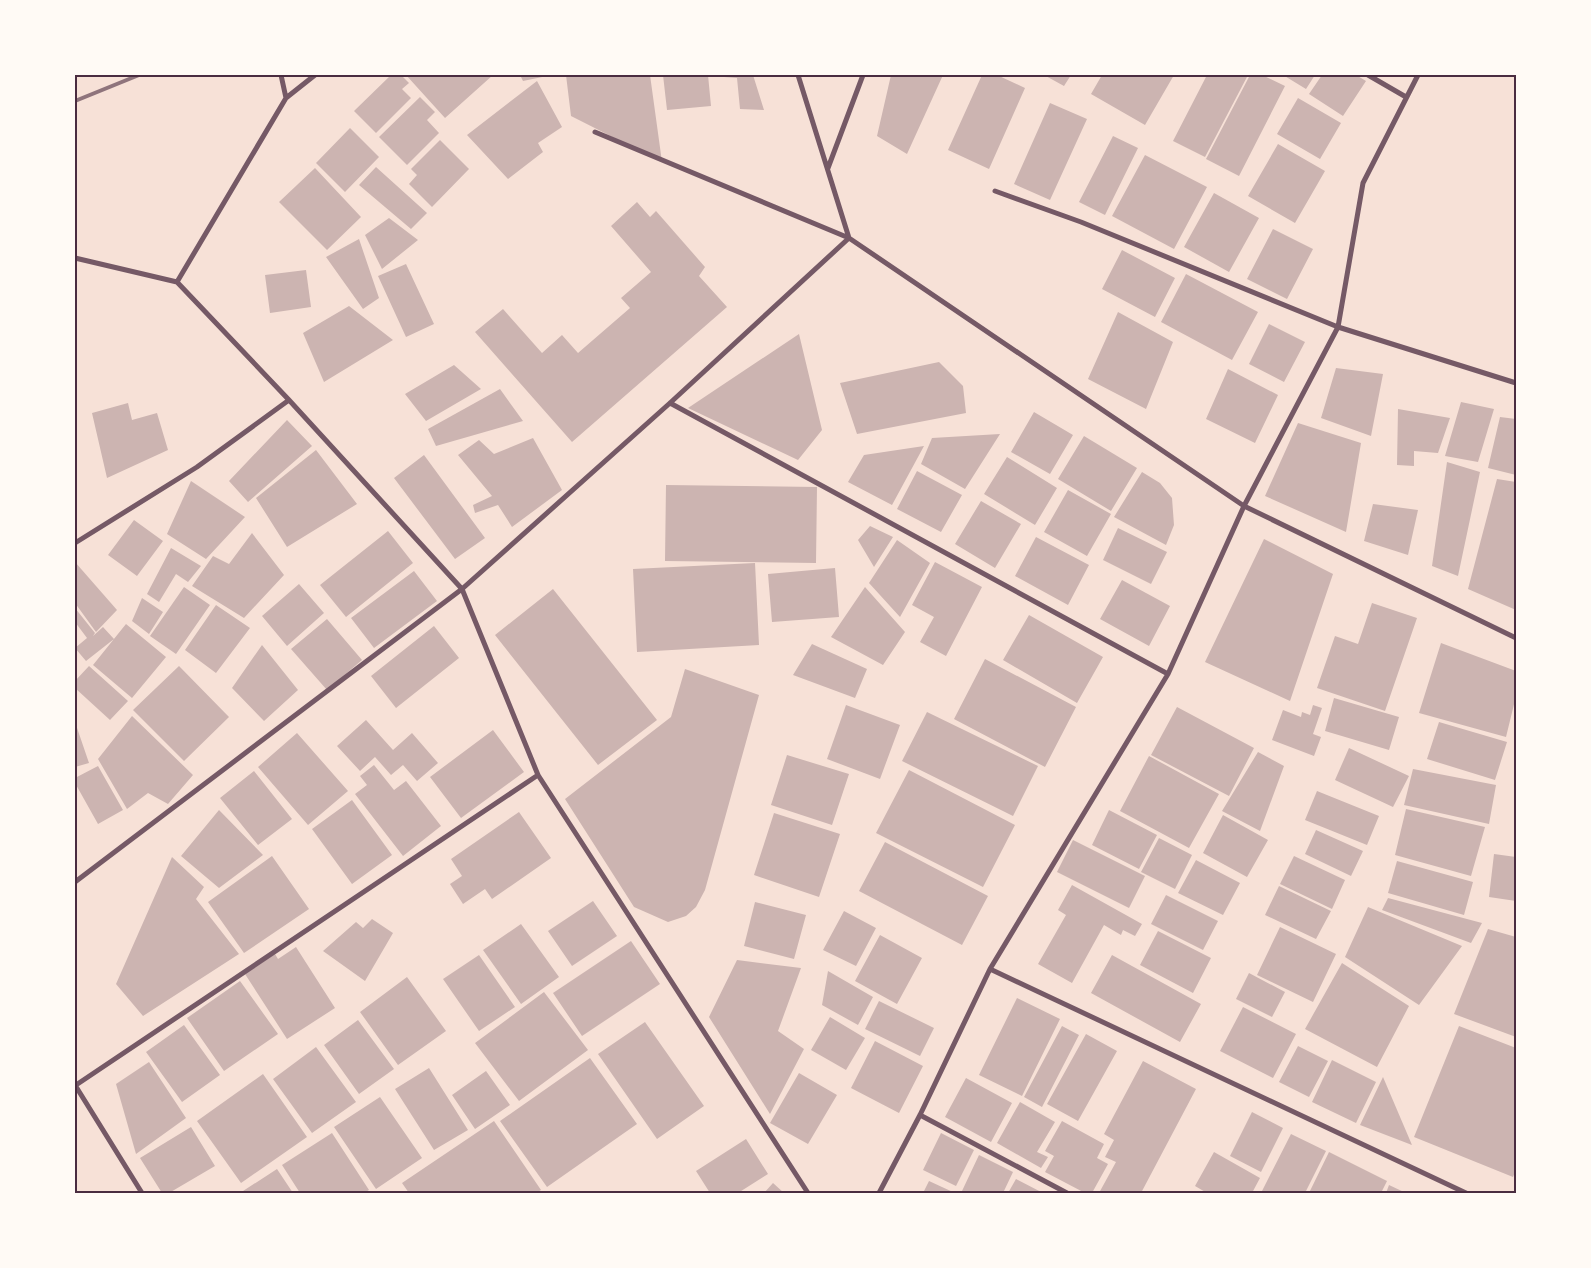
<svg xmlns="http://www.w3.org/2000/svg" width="1591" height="1268" font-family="Montserrat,sans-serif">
  <rect width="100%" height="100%" fill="#f7e1d7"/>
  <!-- building -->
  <path fill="#ccb4b1" d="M391,75H401L409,83L402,89L411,98L376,133L354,111Z
    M406,75H493L445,118Z
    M520,75H547V76L523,81Z
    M566,75H650L662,162L571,116Z
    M663,75H708L711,106L667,110Z
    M724,75H753L764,110L740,109L737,78L724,77Z
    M891,75H943L907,154L877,136Z
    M982,75H997L1025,88L989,169L948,150Z
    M1044,75H1071L1064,86Z
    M1102,75H1174L1145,125L1091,94Z
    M1207,75H1248L1205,157L1173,141Z
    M1250,75H1262L1285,86L1239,176L1206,159Z
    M1283,75H1315L1306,89Z
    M1322,75H1356L1366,81L1343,116L1309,94Z
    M537,81L562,127L538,143L543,152L508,179L467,135Z
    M420,97L435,112L427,120L439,133L407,165L379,137Z
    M1298,98L1341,123L1320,159L1277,134Z
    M1050,103L1087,119L1050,200L1014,184Z
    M350,128L379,157L345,192L316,163Z
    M1113,136L1138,148L1105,215L1079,202Z
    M440,140L469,169L432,207L409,184L417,175L411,169Z
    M1278,144L1325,171L1295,223L1248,196Z
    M1145,155L1207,187L1174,249L1112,216Z
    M376,167L427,213L411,229L359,185Z
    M315,168L361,217L327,250L279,202Z
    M1214,193L1259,218L1229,272L1184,247Z
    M637,202L650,217L656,211L705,267L699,276L727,307L572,442L475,332L503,309L542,353L562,335L578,353L630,308L621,298L651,272L611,226Z
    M389,218L418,240L382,269L365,235Z
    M1273,229L1313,249L1287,299L1247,279Z
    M359,239L379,298L363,309L326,257Z
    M1122,250L1175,278L1155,317L1102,289Z
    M406,264L434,324L406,337L378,276Z
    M306,270L311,307L270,313L265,275Z
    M1186,274L1258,312L1232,360L1161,322Z
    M349,306L393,340L324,382L303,333Z
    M1118,312L1173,342L1146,409L1088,379Z
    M1269,324L1305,342L1284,382L1249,364Z
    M799,334L822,430L798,460L688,408Z
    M939,362L963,386L966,413L857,434L840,383Z
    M454,365L481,389L426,421L405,394Z
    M1336,368L1383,374L1371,436L1321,418Z
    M1228,369L1278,395L1255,443L1206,419Z
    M500,389L523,421L436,446L428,429Z
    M1461,402L1494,409L1478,462L1445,456Z
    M128,403L132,420L157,413L168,450L107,478L92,413Z
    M1398,409L1450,418L1438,453L1414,451V466L1397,465Z
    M1034,412L1073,435L1050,474L1011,452Z
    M1500,417L1516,419V475L1488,468Z
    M287,420L312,446L248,502L229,481Z
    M1298,423L1361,443L1346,532L1265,496Z
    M1000,434L965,489L921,464L932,438Z
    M1084,436L1137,468L1111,511L1058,479Z
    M533,438L562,490L512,527L498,505L475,513L473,505L492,496L458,455L479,440L494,454Z
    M924,446L892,505L848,482L864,455Z
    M316,450L357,504L287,547L256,498Z
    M424,455L485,538L455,559L394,478Z
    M1007,457L1057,488L1035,525L984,494Z
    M1447,462L1480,472L1458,576L1432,566Z
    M917,471L962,495L941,532L897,509Z
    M1142,472L1160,483L1172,498L1174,525L1166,545L1114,517Z
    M1497,479L1516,482V610L1468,589Z
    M191,481L245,517L206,559L167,534Z
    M666,485L817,487L816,563L665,561Z
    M1068,490L1111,514L1087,556L1044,532Z
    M981,501L1021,524L995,568L955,544Z
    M1373,504L1418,510L1408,555L1364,541Z
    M134,520L163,541L137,576L108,555Z
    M870,526L893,537L874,567L858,540Z
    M1118,528L1167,552L1151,584L1103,560Z
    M388,531L413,563L346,617L320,585Z
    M252,533L284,575L244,618L192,586L213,556L229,564Z
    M1036,537L1089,565L1068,605L1015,576Z
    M1264,539L1333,574L1290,701L1205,662Z
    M897,540L930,563L900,617L869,583Z
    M171,548L201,566L188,582L176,574L159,602L147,594Z
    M75,562L117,610L96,632L75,603Z
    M935,562L982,587L946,656L920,642L934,617L912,605Z
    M755,563L759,645L637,652L633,569Z
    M835,568L839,617L772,622L768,574Z
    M414,571L437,601L374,648L351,618Z
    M1122,580L1170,606L1149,646L1100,619Z
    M299,584L324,613L287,646L262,616Z
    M184,587L210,605L176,654L150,636Z
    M865,587L905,632L883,665L831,637Z
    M553,589L657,720L598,765L495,635Z
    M142,598L163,612L149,634L132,621Z
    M1372,603L1417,618L1385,711L1317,688L1335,636L1358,644Z
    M216,605L250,628L216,673L185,650Z
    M75,608L95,633L93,636L103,627L114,639L86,661L75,648L87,638L75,622Z
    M1029,615L1103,657L1077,703L1003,660Z
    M327,619L362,660L327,690L291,649Z
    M126,624L166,657L132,698L93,665Z
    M434,626L459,658L396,708L371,676Z
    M1441,643L1516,671V696L1506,737L1419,713Z
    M812,644L867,669L855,698L793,675Z
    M262,645L298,690L264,721L232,688Z
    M985,659L1076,707L1045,767L954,719Z
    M89,666L128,701L110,720L75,688V681Z
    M179,666L229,717L184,761L133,710Z
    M685,669L759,695L705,890L696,907L686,916L668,922L634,907L565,799L671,717Z
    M1334,698L1399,717L1389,750L1325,731Z
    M846,705L900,725L880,779L827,759Z
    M1313,705L1322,708L1313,734L1321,737L1314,756L1272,740L1283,710L1301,717L1302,712L1310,715Z
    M1177,707L1254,748L1229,796L1151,755Z
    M927,712L1038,766L1013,816L902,761Z
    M132,716L193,775L168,804L148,793L127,809L98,759Z
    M366,720L393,750L412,733L438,763L417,781L403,765L391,775L375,757L360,771L337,746Z
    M75,722L89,763L75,767Z
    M1439,722L1507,742L1495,780L1427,759Z
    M493,730L524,772L461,818L430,777Z
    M297,733L348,791L308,825L258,767Z
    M1349,748L1409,776L1393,807L1335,780Z
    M1258,752L1284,766L1260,831L1222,811Z
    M787,755L849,774L832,825L771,805Z
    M1149,756L1219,794L1189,848L1120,811Z
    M374,765L394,790L406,781L441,826L403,856L355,794L367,785L360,776Z
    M98,766L123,810L98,824L75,783V778Z
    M1413,769L1496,785L1489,824L1404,805Z
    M909,770L1015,825L983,887L876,833Z
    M254,771L292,819L258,845L220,798Z
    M1317,791L1379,816L1367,845L1305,820Z
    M352,800L392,855L352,884L312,829Z
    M1406,809L1485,827L1471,876L1395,855Z
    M219,810L263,855L219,888L181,856Z
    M1109,810L1157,835L1139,869L1092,845Z
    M519,812L551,858L492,899L485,889L463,904L450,884L462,876L451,859Z
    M774,813L840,834L819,897L754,875Z
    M1223,815L1268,840L1247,877L1203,853Z
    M1316,830L1363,851L1351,876L1305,854Z
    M1159,838L1192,855L1175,889L1141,872Z
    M1073,840L1145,876L1129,908L1057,872Z
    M885,842L988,896L962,945L859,891Z
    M1494,854L1516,857V901L1489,897Z
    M272,856L309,909L244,953L208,902Z
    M1294,856L1345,880L1332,909L1280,884Z
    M172,857L204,887L196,899L239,954L143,1016L116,984Z
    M1196,860L1240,883L1223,915L1178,893Z
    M1397,861L1473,882L1464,915L1388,893Z
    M1072,885L1142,924L1135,936L1123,930L1121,935L1104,925L1072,983L1038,964L1066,915L1058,910Z
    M1279,886L1331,911L1316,939L1265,915Z
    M1166,895L1218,921L1203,950L1151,924Z
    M1388,898L1482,923L1471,943L1382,910Z
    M593,901L617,936L572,966L548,931Z
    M755,902L806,915L794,959L744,946Z
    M1368,907L1462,946L1419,1005L1345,957Z
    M844,911L876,928L856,966L823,950Z
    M372,919L393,933L365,981L323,951L356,922L363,928Z
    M521,924L559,977L521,1004L483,950Z
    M1280,927L1336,954L1313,1002L1257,975Z
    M1488,929L1516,937V1037L1454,1014Z
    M1158,931L1211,958L1193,993L1140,965Z
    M880,935L922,958L897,1004L855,981Z
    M631,941L660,984L582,1036L553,993Z
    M296,947L335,1008L287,1039L245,974L275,954L278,959Z
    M479,955L515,1007L479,1031L443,979Z
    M1112,955L1201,1004L1180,1042L1091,993Z
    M737,960L801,968L778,1031L804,1049L770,1114L709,1017Z
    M1342,963L1409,1006L1377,1067L1305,1029Z
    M828,971L873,997L858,1025L822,1005Z
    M1249,973L1285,992L1272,1017L1236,999Z
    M407,977L446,1031L398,1065L360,1012Z
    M240,981L278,1034L224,1071L187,1018Z
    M544,992L588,1050L519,1101L475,1043Z
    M1017,998L1060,1019L1022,1096L979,1075Z
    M879,1001L934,1028L920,1056L865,1029Z
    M1243,1007L1296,1034L1273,1078L1220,1051Z
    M830,1017L865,1038L846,1070L811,1050Z
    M358,1020L394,1069L359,1094L324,1045Z
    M645,1022L704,1106L657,1139L598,1054Z
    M184,1025L220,1075L182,1102L146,1052Z
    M1062,1026L1079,1035L1042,1107L1024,1097Z
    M1459,1026L1516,1048V1170L1513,1177L1414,1137Z
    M1086,1034L1117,1051L1078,1121L1047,1104Z
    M875,1041L923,1066L899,1113L851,1088Z
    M1298,1046L1328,1061L1309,1097L1279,1082Z
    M316,1047L356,1102L312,1133L273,1079Z
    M590,1058L637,1124L547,1187L500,1121Z
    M1332,1060L1376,1082L1356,1123L1312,1102Z
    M1143,1061L1196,1089L1141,1193H1099L1116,1162L1105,1157L1114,1140L1104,1134Z
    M149,1062L186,1118L136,1154L116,1084Z
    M429,1068L468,1130L434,1150L395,1089Z
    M486,1071L510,1105L475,1129L452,1095Z
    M799,1073L837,1095L808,1144L770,1123Z
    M263,1074L307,1137L241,1183L197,1121Z
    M1383,1077L1412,1145L1360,1125Z
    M966,1078L1012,1103L991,1142L945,1117Z
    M380,1097L422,1158L376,1189L334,1127Z
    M1020,1102L1055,1122L1037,1152L1048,1157L1041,1168L997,1143Z
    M1252,1112L1283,1128L1261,1172L1230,1156Z
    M494,1121L541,1190L536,1193H409L402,1183Z
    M1062,1121L1104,1144L1097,1158L1108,1164L1092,1193H1085L1045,1172L1054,1156L1045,1151Z
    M191,1127L215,1166L169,1193H162L140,1158Z
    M332,1133L369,1190L364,1193H300L282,1165Z
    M941,1133L974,1150L956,1186L923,1170Z
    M1291,1134L1326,1151L1305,1193H1261Z
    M746,1139L768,1174L738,1193H710L696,1171Z
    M1214,1152L1260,1178L1252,1193H1207L1195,1186Z
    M1329,1152L1387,1181L1381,1193H1309Z
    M979,1155L1013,1172L1003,1193H967L962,1191Z
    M277,1169L293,1193H245L243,1191Z
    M1016,1179L1043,1193H1008Z
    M929,1181L955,1193H923Z
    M773,1183L784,1193H764Z
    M1389,1185L1406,1193H1386Z"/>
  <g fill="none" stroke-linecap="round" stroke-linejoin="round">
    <!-- minor -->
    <path stroke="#755966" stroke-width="5" d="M798,75L849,238L1244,506L1516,638
      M1368,75L1406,97
      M286,98L315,75
      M828,168L863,75
      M995,191L1081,222L1338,327L1516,383
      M75,258L177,282L289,400L462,589L538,775L808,1193
      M177,282L286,98L281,75
      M670,403L1168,674
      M75,543L197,467L289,400
      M75,882L462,589L670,403L849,238L595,132
      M990,969L1466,1193
      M75,1085L142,1193
      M76,1085L538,775
      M920,1115L1067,1193
      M879,1193L920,1115L990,969L1168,674L1244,506L1338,327L1363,183L1418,75"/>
    <!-- rail -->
    <path stroke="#8f747c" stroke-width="4" d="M75,101L139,75"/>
  </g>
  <!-- border -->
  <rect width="1591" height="1268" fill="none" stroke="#fffaf5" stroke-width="152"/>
  <rect x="76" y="76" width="1439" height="1116" fill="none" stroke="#4a2c40" stroke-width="2"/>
</svg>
